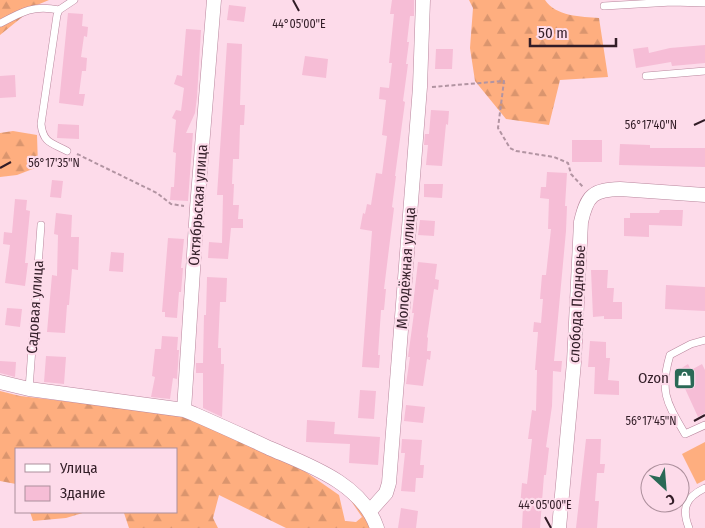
<svg xmlns="http://www.w3.org/2000/svg" width="705" height="528" font-family="'Fira Sans Condensed',sans-serif">
  <defs>
    <pattern id="forest-firs" width="22" height="20" patternUnits="userSpaceOnUse" patternTransform="scale(1.25)"><rect width="22" height="20" fill="#feae7f"/><path d="M5 1l3.5 6h-7zM16 11l3.5 6h-7z" fill="#da956e"/></pattern>
  </defs>
  <rect width="100%" height="100%" fill="#fddbea"/>
  <!-- green -->
  <path fill="#feae7f" d="M705,442V480L697,484L682,454Z"/>
  <!-- forest -->
  <path fill="url(#forest-firs)" d="M0,0H49L37,5L0,35Z
    M469,0H545C555,16 582,17 599,18L608,77L560,80L549,125L506,119L475,81L470,48L473,8Z
    M13,131L37,135L38,167L17,175L0,177V133Z
    M0,391L20,396L185,415L303,470L339,495L345,521L356,522L362,517L349,498L369,515L373,528H286L219,495L213,518L218,528H129L124,513L113,512H176V449H16V484L0,481Z
    M30,512H86L66,518L33,521Z"/>
  <!-- building -->
  <path fill="#f6bdd6" d="M392,0H414V16H410L407,42H409L406,64H408L403,101L405,102L395,176H396L392,207L394,208L384,289H386L384,310H381L378,355H380L379,368L362,367L372,231L360,229L363,213L365,214L367,204L371,205L376,173L382,174L387,136L382,135L386,100L379,99L380,87L389,88L392,63H389L394,14H390Z
    M229,5L246,7L244,22L227,20Z
    M68,13L83,14L82,26L88,27L87,37L84,36L81,57L87,58L86,71H82L79,94H85L83,106L59,103Z
    M186,29L201,30L197,97L195,113L186,133H193L188,201L170,200L171,187H174L176,153L173,152L176,120L172,118L176,110L181,111L184,88L174,84L177,75L182,76Z
    M227,43L242,44L240,105H245L244,125H240L239,159H233L232,184H234L233,205H239L238,219H243V228H231L228,259L208,258L209,242L222,243L223,195H217Z
    M705,45V63L672,66L671,62L636,68L633,49L648,47L649,53L670,48Z
    M436,49H453L452,69H435Z
    M305,56L328,59L326,78L302,75Z
    M15,75L16,97L0,98V76Z
    M431,110L449,111L448,125L446,124L442,166L426,165L428,145H424L425,134H429Z
    M58,124L79,125V139L57,138Z
    M572,140H602V162H572Z
    M620,144L650,145V148H705V167L619,165Z
    M547,172L567,173L565,206H567L566,231L554,361H562L561,372L553,371L552,406L546,447L549,448L546,475H544L540,528H522L523,507H520L522,483L527,484L532,439H528L532,410L536,411L537,370H535L538,332H533L534,322L541,323L543,299H540L542,275H546L551,229H548L549,199L540,198L541,187H546Z
    M52,180L63,181L61,198L50,197Z
    M424,184H443L442,198L424,197Z
    M15,199L27,200L26,210L30,211L25,263H28L25,286L5,283L10,245L3,244L4,232L12,233Z
    M660,210H683L682,226L649,225V237L624,236V218H630V213H659Z
    M56,213L72,215L71,237H79L78,270L72,269L69,305H67L65,333L47,332L52,275L57,276L58,235L54,234Z
    M420,220L435,221L434,236L418,235Z
    M168,238L184,239L181,268H183L181,292H179L177,318L165,317V312H162Z
    M111,252L124,253L123,272L109,271Z
    M418,262L437,264L435,279L439,280L438,290L434,289L427,337L428,338L427,351H431L430,360L427,359L423,386L406,384L410,357H408L414,313H412Z
    M591,270H608L607,288H614L613,302H622V319H604V316L593,317Z
    M207,277L227,278L226,302H220L218,348H221V364H224L222,417L203,408V373H196V363H203L204,315H206Z
    M666,285L705,287V311L665,309Z
    M7,308L22,309L20,327L5,325Z
    M162,336L178,337L177,350H179L177,379L173,378L170,399L151,397L155,377L152,376L155,349H161Z
    M590,341L606,342V358H610L608,380L619,381V395L594,394L595,367H588Z
    M46,356L66,357L64,384L44,382Z
    M0,361L16,362L15,377L0,373Z
    M688,364L691,370L702,364L705,370V413L698,417L677,371Z
    M360,390L376,391L374,419L358,418Z
    M406,405L425,407L423,423L404,421Z
    M307,420L335,422L334,434L380,437L378,465L349,463L350,444L306,442Z
    M402,439L422,440L420,465H424L423,478H416L415,492L401,491L405,453H401Z
    M586,439H601L600,464H605L604,473H597L595,501H599L597,528H576Z
    M401,508L418,511L416,528H398Z"/>
  <g fill="none" stroke-linecap="round" stroke-linejoin="round">
    <defs>
      <path id="lane" d="M604,6L672,2L705,3
        M1,23C23,11 34,5 59,10
        M646,76L705,71
        M67,151C52,143 43,143 41,124L57,15L59,10L74,0
        M705,340L691,344L670,355C659,392 667,403 685,434L705,425
        M29,389L41,225
        M689,528C681,508 686,497 705,488"/>
      <path id="street" d="M0,382L29,389L184,410L194,414C219,425 244,436 269,448C308,465 362,483 377,528
        M184,410L197,208L214,0
        M370,511L386,493L389,483L420,87L423,0
        M559,528L574,362L581,222C587,195 593,190 620,189L705,195"/>
    </defs>
    <!-- lane casing -->
    <use href="#lane" stroke="#b9869d" stroke-width="8"/>
    <!-- street casing -->
    <use href="#street" stroke="#b9869d" stroke-width="15"/>
    <!-- path -->
    <path stroke="#b294a2" stroke-width="2" stroke-dasharray="4 2.5" stroke-linecap="butt" d="M432,87L504,81L498,128L510,148L516,151L554,157L568,163L571,174L583,187
      M77,154L157,193L171,204L184,206"/>
    <!-- lane -->
    <use href="#lane" stroke="#fff" stroke-width="7"/>
    <!-- street -->
    <use href="#street" stroke="#fff" stroke-width="14"/>
  </g>
  <!-- ticks -->
  <path fill="none" stroke="#321d27" stroke-width="2" d="M293,0L299,11M694,125L705,120M0,168L11,162M694,421L705,415M545,517L551,528"/>
  <!-- icons -->
  <defs>
    <symbol id="shop-square" viewBox="-11 -11 22 22"><rect x="-9" y="-9" width="18" height="18" rx="4" fill="#2a6956" stroke="#fddbea"/><path d="M-5-2.5h2.3a2.7 3.5 0 0 1 5.4 0H5L5.5 6h-11ZM-1.5-2.5h3a1.5 2.3 0 0 0-3 0Z" fill="#fff"/></symbol>
  </defs>
  <g fill-rule="evenodd">
    <use href="#shop-square" x="672" y="366" width="25" height="25"/>
  </g>
  <g text-anchor="middle" dominant-baseline="central" stroke-width="4.5" stroke-linejoin="round" paint-order="stroke">
    <!-- street labels -->
    <g font-size="15" fill="#321d27" stroke="#fddbea">
      <text transform="translate(198 205) rotate(-86)">Октябрьская улица</text>
      <text transform="translate(406 268) rotate(-86)">Молодёжная улица</text>
      <text transform="translate(577 304) rotate(-87)">слобода Подновье</text>
      <text transform="translate(35 307) rotate(-86)">Садовая улица</text>
    </g>
    <!-- poi labels -->
    <g font-size="15" fill="#321d27" stroke="#fddbea" text-anchor="end">
      <text x="669" y="378">Ozon</text>
    </g>
  </g>
  <g font-size="12" text-anchor="middle" fill="#321d27" stroke="#fddbea" stroke-width="4.5" stroke-linejoin="round" paint-order="stroke">
    <text x="299" y="28">44°05'00"E</text>
    <text x="651" y="129">56°17'40"N</text>
    <text x="54" y="167">56°17'35"N</text>
    <text x="651" y="425">56°17'45"N</text>
    <text x="545" y="509">44°05'00"E</text>
  </g>
  <!-- legend -->
  <rect x="15" y="448" width="162" height="65" fill="#fddbea" stroke="#ac8f9c"/>
  <rect x="25" y="464" width="25" height="8" fill="#ffffff" stroke="#ac8f9c"/>
  <text x="60" y="473" font-size="15" fill="#321d27">Улица</text>
  <rect x="25" y="486" width="25" height="15" fill="#f6bdd6" stroke="#ac8f9c"/>
  <text x="60" y="498" font-size="15" fill="#321d27">Здание</text>
  <!-- north arrow -->
  <g transform="translate(665 488) rotate(154)"><circle r="24" fill="#fddbea" stroke="#ac8f9c"/>
  <path d="M0-4L9 19L0 12L-9 19Z" fill="#2a6956"/>
  <text y="-8" font-size="14" font-weight="bold" text-anchor="middle" fill="#321d27">С</text>
  </g>
  <!-- scale -->
  <path d="M530 38v8h86v-8" fill="none" stroke="#321d27" stroke-width="2.5"/>
  <text x="538" y="38" font-size="15" fill="#321d27" stroke="#fddbea" stroke-width="4" paint-order="stroke">50 m</text>
</svg>
